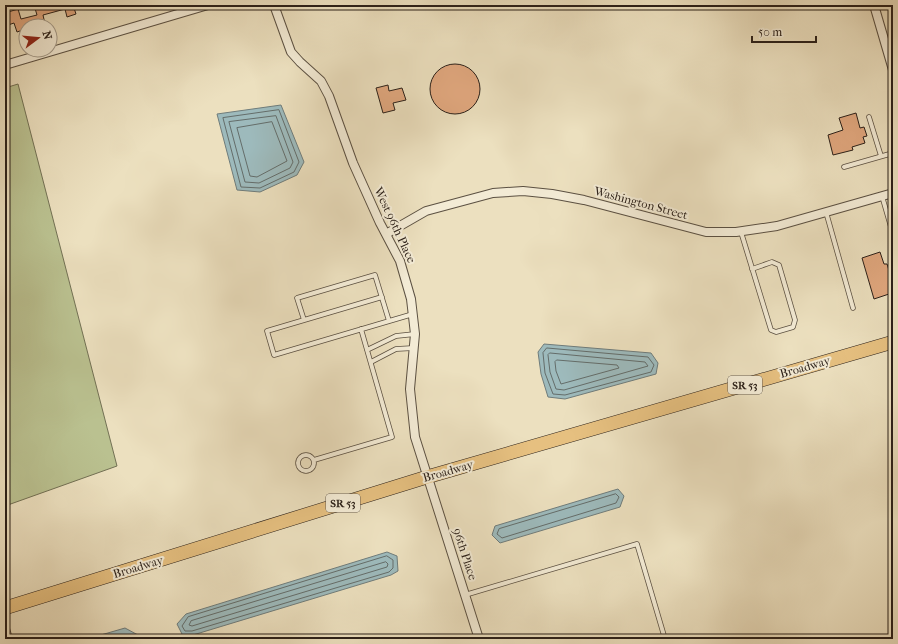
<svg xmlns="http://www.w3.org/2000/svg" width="898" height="644" font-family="'IM FELL French Canon',serif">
<rect width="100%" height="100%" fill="#ece0bf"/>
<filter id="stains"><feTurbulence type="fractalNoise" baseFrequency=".005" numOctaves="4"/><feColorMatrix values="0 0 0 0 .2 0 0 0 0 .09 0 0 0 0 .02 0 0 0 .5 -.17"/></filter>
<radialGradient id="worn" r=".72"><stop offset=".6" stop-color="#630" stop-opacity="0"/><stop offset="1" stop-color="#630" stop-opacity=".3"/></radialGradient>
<path fill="#bac190" stroke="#727054" d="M 18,84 L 117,466 L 5,506 L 5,88 Z"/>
<path fill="#9dbabc" stroke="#6f7c7b" d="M 281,105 L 304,162 L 297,175 L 260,192 L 237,190 L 217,114 Z
M 544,344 L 651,353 L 658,363 L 656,374 L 565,399 L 548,397 L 541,374 L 538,352 Z
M 618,489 L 624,496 L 620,507 L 500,543 L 492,535 L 495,526 Z
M 387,552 L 397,556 L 398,571 L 391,575 L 193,635 L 183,636 L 177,624 L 186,614 Z
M 125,628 L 138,635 L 138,639 L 87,639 Z"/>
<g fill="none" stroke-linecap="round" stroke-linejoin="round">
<path stroke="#646d6a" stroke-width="1" d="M 279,110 L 299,162 L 294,172 L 260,188 L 241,187 L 223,118 Z
M 276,116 L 293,162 L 290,168 L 259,183 L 245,182 L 229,122 Z
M 272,122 L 287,161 L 257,177 L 250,176 L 237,128 Z
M 547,348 L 648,357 L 654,365 L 651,372 L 565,395 L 553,394 L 545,373 L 543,353 Z
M 550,353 L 645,362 L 648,366 L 564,390 L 556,389 L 550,372 L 548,355 Z
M 557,360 L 617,365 L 619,368 L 561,384 L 556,371 L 555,362 Z
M 616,494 L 619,497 L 616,503 L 502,538 L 497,534 L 499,529 Z
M 387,556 L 393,560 L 393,568 L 389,572 L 192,631 L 185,631 L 182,626 L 188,617 Z
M 386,562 L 388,564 L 387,567 L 192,626 L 189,625 L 191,621 Z"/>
</g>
<path fill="#e0a77e" stroke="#2b2019" d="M 34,5 L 73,5 L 76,14 L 67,17 L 65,9 L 43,15 L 45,24 L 37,26 L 26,26 L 26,29 L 17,32 L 14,23 L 5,26 L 5,13 L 18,9 L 21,19 L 37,15 Z
M430 89a25 25 0 1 1 50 0a25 25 0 1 1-50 0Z
M 388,85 L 389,91 L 402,88 L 406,100 L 393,103 L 395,110 L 383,113 L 376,88 Z
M 856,113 L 860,128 L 864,127 L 867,136 L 863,137 L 865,143 L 852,147 L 853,150 L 833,155 L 828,135 L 843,130 L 839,118 Z
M 880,252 L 884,264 L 887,264 L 892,280 L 889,281 L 892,293 L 874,299 L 862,258 Z"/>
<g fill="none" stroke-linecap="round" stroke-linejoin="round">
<defs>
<path id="service" d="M 869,117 L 881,156
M 844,167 L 893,153
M 882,196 L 893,234
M 826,212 L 853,308
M 741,232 L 771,330 L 776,332 L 793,327 L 795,320 L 779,265 L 772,262 L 752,269
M 382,297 L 267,331 L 274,355 L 413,314
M 304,320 L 297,298 L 375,275 L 389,321
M 367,350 L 396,336 L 415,334
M 371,362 L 396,349 L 414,348
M298 463a8 8 0 1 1 16 0a8 8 0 1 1-16 0Z
M 314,460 L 392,437 L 361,329
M 465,595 L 637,544 L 665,639"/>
<path id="minor" d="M 274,5 L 291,52 L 300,62 L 321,81 L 329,96 L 353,163 L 380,223 L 400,261 L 411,299 L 415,334 L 410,389 L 415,437 L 479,639
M 874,5 L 893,70
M 5,65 L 208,5
M 386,234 L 426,211 L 493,193 L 523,191 L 552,194 L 584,200 L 706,232 L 736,232 L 777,226 L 893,193
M 5,629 L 8,639"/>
<path id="primary" d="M 5,608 L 427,477 L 893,342"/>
</defs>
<use href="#service" stroke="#5b5042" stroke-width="5.5"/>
<use href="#minor" stroke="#5b5042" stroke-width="10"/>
<use href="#primary" stroke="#2b2019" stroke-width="14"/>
<use href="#service" stroke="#f3ebd5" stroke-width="4"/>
<use href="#minor" stroke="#f3ebd5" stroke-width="8"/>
<use href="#primary" stroke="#e6c080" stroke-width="13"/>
</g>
<g text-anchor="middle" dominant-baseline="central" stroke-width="4" stroke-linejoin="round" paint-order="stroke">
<g fill="#f3ebd5" stroke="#675d51" stroke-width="1">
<rect x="728" y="376" width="34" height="18" rx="3"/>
<rect x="326" y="494" width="34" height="18" rx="3"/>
</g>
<g font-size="11" font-weight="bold" fill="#2b2019">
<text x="745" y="385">SR 53</text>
<text x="343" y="503">SR 53</text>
</g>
<g font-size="12" fill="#2b2019" stroke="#f3ebd5">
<text transform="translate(641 203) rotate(15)">Washington Street</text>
<text transform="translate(395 225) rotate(65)">West 96th Place</text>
<text transform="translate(805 367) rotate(-16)">Broadway</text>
<text transform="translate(448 471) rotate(-16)">Broadway</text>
<text transform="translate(465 554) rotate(72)">96th Place</text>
<text transform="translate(138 567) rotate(-17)">Broadway</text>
</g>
</g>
<rect width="898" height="644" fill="none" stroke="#ece0bf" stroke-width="20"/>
<rect x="6" y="6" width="886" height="632" fill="none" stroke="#2b2019" stroke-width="2"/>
<rect x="10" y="10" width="878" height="624" fill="none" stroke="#2b2019"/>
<g transform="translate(38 38) rotate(74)"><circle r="19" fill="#f3ebd5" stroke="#a39a8a"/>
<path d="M0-3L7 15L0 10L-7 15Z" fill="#8f2418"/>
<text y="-6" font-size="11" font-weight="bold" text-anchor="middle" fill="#2b2019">N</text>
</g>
<path d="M752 36v6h64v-6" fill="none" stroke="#2b2019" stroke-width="2"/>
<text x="758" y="36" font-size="12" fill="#2b2019" stroke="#f3ebd5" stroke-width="3" paint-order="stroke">50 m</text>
<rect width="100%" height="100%" filter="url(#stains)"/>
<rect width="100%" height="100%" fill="url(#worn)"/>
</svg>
